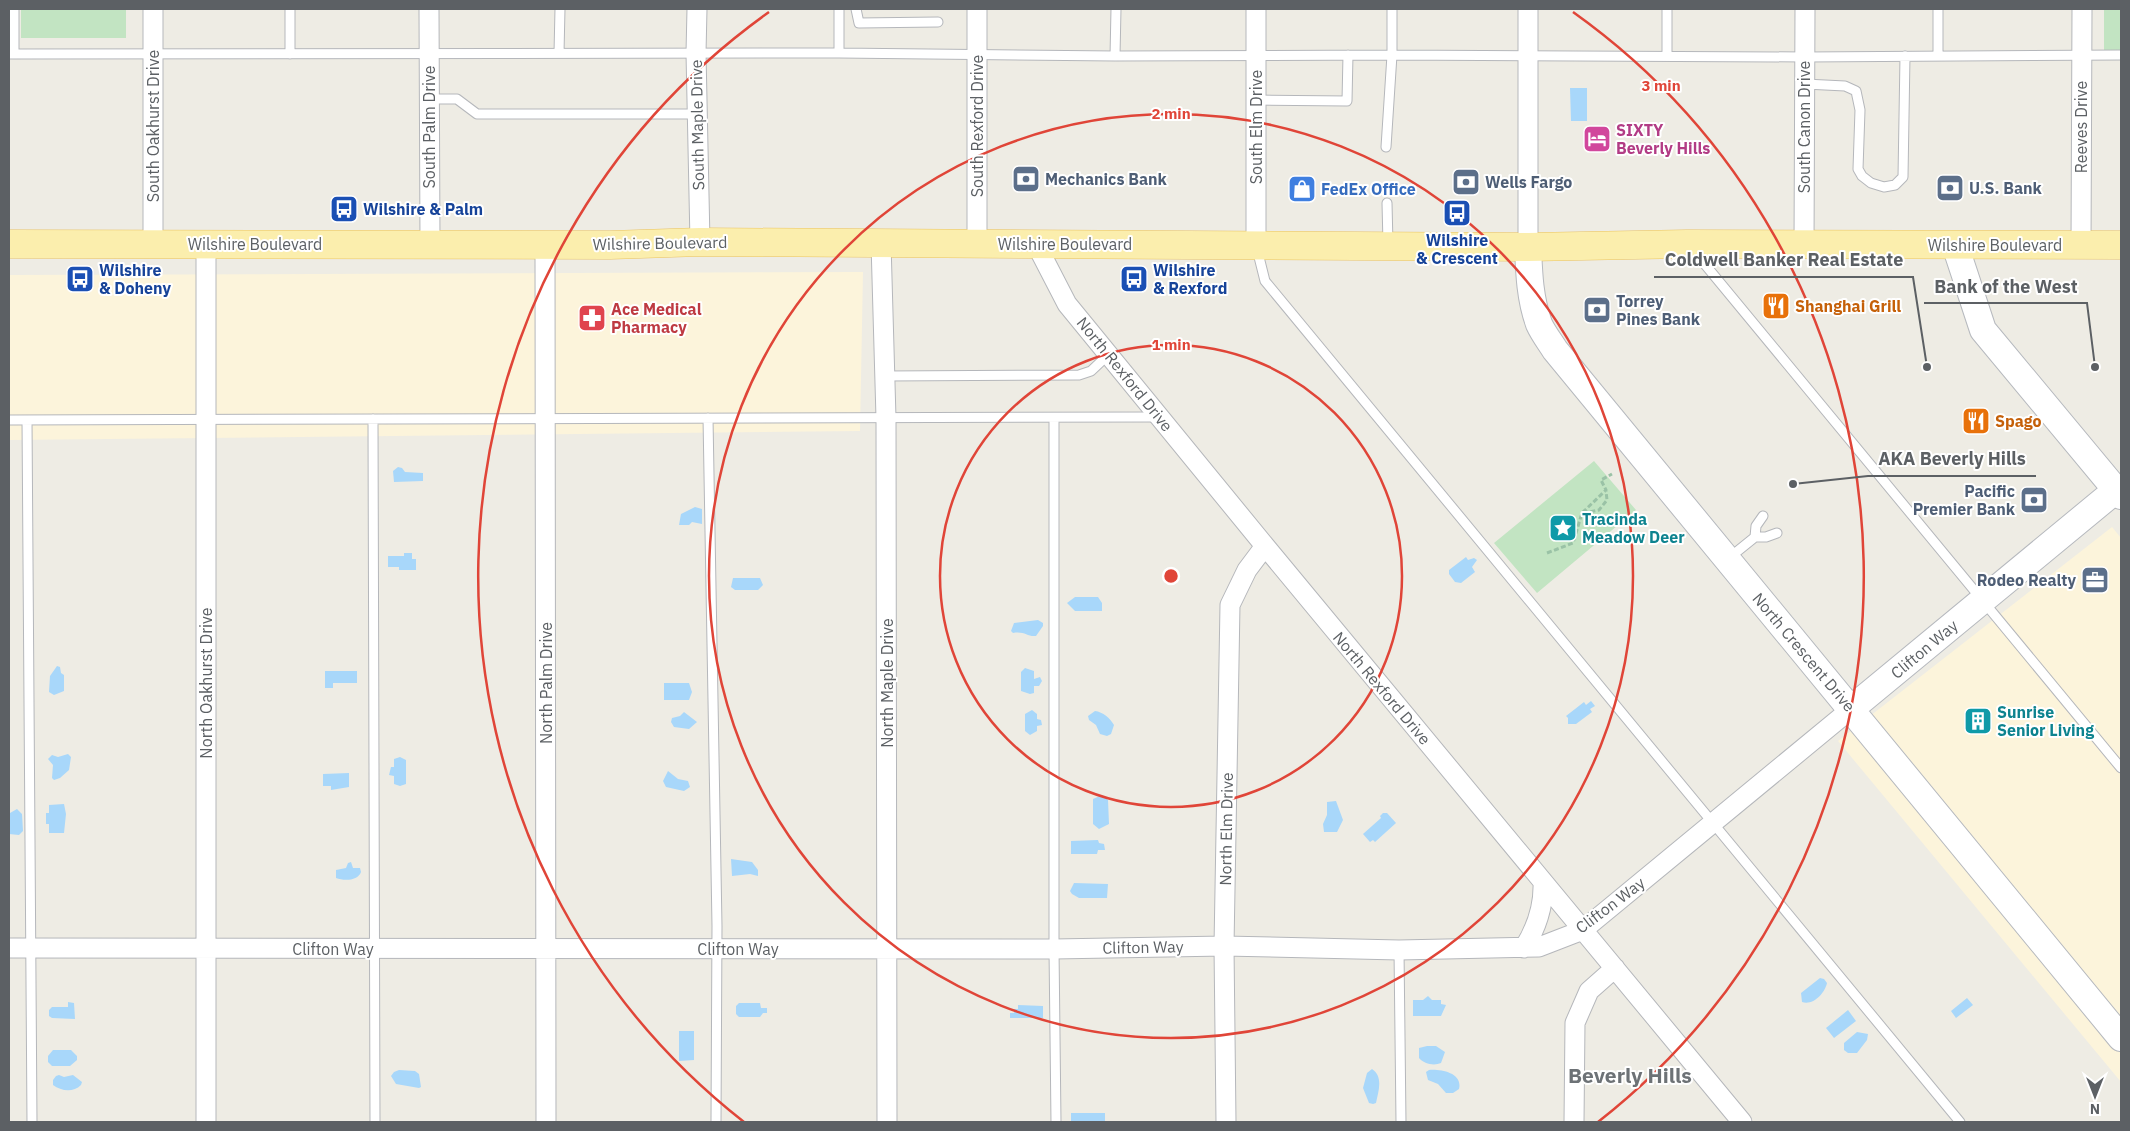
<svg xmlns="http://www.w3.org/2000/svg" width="2130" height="1131" font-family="'IBM Plex Sans',sans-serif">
<rect width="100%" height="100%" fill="#eeece4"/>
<path fill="#fcf4db" d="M 863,272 L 860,431 L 9,440 L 9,275 Z
M 2112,527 L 2121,538 L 2121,1082 L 1838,741 Z"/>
<path fill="#c2e4c2" d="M 21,9 L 126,9 L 126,38 L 21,38 Z
M 2104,9 L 2121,9 L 2121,51 L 2104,51 Z
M 1594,461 L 1636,510 L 1537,593 L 1494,543 Z"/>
<path fill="#a8d7fa" d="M 1570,88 L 1587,88 L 1587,121 L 1571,121 Z
M 398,467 L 402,468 L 405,472 L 423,473 L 423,481 L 394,482 L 393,471 Z
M 695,507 L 702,509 L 702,524 L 692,522 L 689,525 L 679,525 L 681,514 Z
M 404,553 L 412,553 L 412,559 L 416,559 L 416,570 L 399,570 L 399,567 L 388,567 L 388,556 L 404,556 Z
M 1466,557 L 1468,560 L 1474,558 L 1477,560 L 1472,567 L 1475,572 L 1461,583 L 1455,582 L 1449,574 L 1449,570 Z
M 733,578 L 760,578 L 763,585 L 758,590 L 735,590 L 731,587 Z
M 1075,597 L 1098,597 L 1102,603 L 1102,611 L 1075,611 L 1067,603 Z
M 1038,620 L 1043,623 L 1043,626 L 1036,636 C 1027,637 1025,631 1013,633 L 1011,631 L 1014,623 Z
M 57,666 L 60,667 L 61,673 L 64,675 L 64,691 L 54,695 L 49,692 L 50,676 Z
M 1025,668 L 1034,671 L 1034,679 L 1040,677 L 1042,681 L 1039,686 L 1034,686 L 1034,693 L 1030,694 L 1021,691 L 1021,672 Z
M 325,671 L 357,671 L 357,683 L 333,683 L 333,688 L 325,688 Z
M 664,683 L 689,683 L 692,692 L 689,700 L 664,700 Z
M 1591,701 L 1595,706 L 1590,709 L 1592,712 L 1576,724 L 1568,724 L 1568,718 L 1566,716 L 1584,702 L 1586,705 Z
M 1032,710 L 1037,714 L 1037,719 L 1041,720 L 1042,725 L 1037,726 L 1037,731 L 1030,735 L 1025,731 L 1025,714 Z
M 1095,711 C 1103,712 1110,718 1114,725 L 1111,734 L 1107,736 L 1100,734 L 1096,725 L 1089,720 L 1088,716 Z
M 684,712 L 697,722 L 689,729 L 674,727 L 671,722 L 672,718 L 680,716 Z
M 68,754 L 71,757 L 69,770 L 60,778 L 54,780 L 52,778 L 53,765 L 48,759 L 52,755 L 58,757 Z
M 400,757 L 406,760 L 406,784 L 400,786 L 394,784 L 394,776 L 389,775 L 391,767 L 394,767 L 394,759 Z
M 668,771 L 678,779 L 688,781 L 690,787 L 684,791 L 666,787 L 663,781 Z
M 349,773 L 349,787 L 331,790 L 331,786 L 323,786 L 323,774 Z
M 1102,795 L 1108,800 L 1109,824 L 1099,829 L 1093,824 L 1093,799 Z
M 1336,801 L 1343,820 L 1337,832 L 1324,832 L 1323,824 L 1327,815 L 1327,802 Z
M 64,804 L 66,814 L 64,833 L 49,833 L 49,824 L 46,824 L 46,813 L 49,813 L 49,805 Z
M 17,809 L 22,814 L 23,831 L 19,835 L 9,834 L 10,813 Z
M 1383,813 L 1387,813 L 1396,823 L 1375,842 L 1373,840 L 1370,842 L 1363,834 L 1381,818 L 1380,816 Z
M 1098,840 L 1099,843 L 1104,844 L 1105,850 L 1098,850 L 1097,854 L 1071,854 L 1071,841 Z
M 731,859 L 752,862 L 758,870 L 758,876 L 750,874 L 732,876 Z
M 351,862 L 353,868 L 360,868 L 361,872 C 358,881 344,881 336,878 L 336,870 L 346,868 L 348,863 Z
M 1074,883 L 1108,884 L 1107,898 L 1079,898 L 1072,894 L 1070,891 Z
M 1820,978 L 1824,979 L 1827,983 C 1825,993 1813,1006 1802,1002 L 1801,993 Z
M 1428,996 L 1432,1000 L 1441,1000 L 1441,1004 L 1446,1005 L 1441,1016 L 1413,1016 L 1413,1000 L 1423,1000 Z
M 1967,998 L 1973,1005 L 1956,1018 L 1951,1011 Z
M 68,1002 L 74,1003 L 75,1019 L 52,1018 L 49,1016 L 49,1010 L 52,1007 L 68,1007 Z
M 739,1003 L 760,1003 L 761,1008 L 767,1008 L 767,1013 L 763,1013 L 760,1017 L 739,1017 L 736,1014 L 736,1006 Z
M 1018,1005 L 1043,1006 L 1043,1018 L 1010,1018 L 1010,1013 L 1014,1013 L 1014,1009 L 1018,1009 Z
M 1848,1010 L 1856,1021 L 1834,1038 L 1826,1028 Z
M 679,1031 L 694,1031 L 694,1060 L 679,1061 Z
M 1857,1032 L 1868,1034 L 1867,1040 L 1857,1053 L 1848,1053 L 1844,1050 L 1844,1043 Z
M 1427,1046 L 1436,1046 L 1445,1052 L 1441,1063 C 1434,1066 1424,1064 1419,1058 L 1419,1048 Z
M 53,1050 L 71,1050 L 77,1056 L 77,1060 L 70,1066 L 52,1066 L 48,1062 L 48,1056 Z
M 1372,1069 C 1384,1077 1378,1092 1376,1103 L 1373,1104 L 1369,1103 L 1363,1088 L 1367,1073 Z
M 399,1070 L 415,1071 L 419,1074 L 421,1087 L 419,1088 L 396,1084 L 391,1076 L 394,1072 Z
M 1429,1070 C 1441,1069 1463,1073 1459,1089 L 1453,1093 L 1446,1093 L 1438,1084 L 1428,1080 L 1426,1072 Z
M 59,1075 L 64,1077 L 73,1075 L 82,1082 L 81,1085 C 73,1093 61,1091 53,1085 L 53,1080 L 56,1076 Z
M 1071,1113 L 1105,1113 L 1105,1122 L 1071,1122 Z"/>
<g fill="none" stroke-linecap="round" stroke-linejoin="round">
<defs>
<path id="lane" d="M 856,9 L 859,23 L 938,22
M 559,53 L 560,9
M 839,53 L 839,9
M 9,54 L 839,53 L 1115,56 L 1392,55 L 1805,57 L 2121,55
M 14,54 L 14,9
M 290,54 L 290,9
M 1115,56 L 1116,9
M 1667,56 L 1667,9
M 1938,56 L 1938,9
M 1805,84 L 1845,86 L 1856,91 L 1860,110 L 1858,169 L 1862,176 L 1871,183 L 1884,187 L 1895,185 L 1903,177 L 1905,56
M 429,99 L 457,99 L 477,114 L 697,114
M 1256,100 L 1347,101 L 1348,55
M 1386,147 L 1392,55 L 1392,9
M 1387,203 L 1388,244
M 1257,249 L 1265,281 L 1960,1122
M 1693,250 L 2121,768
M 885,376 L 1079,375 L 1091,371 L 1109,354
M 708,418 L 717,926 L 716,1122
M 1054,418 L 1054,949 L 1056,1122
M 373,419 L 375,1122
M 9,420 L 1158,417
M 27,420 L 32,1122
M 1755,537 L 1756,526 L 1763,516
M 1729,558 L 1755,537 L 1766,537 L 1777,533
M 1399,950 L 1401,1122"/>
<path id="street" d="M 429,9 L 430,244
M 697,9 L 696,53 L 700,242
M 1528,9 L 1528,247
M 881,243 L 886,418 L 887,1122
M 977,243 L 977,9
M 153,244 L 153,9
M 206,244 L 206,1122
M 545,244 L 546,1122
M 1036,244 L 1067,304 L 1265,546 L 1742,1122
M 1804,245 L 1805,9
M 2081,245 L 2082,9
M 1256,246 L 1256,9
M 9,948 L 1054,949 L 1224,946 L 1399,950 L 1539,947 L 1583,930 L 1851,709
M 1524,948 C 1537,927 1544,906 1543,882
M 1226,1122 L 1224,946 L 1230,605 L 1247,570 L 1265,546
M 1574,1122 L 1575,1023 L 1589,991 L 1615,968"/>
<path id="secondary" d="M 1955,245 L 1983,330 L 2121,496
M 1528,247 C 1529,274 1530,299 1539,324 C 1543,333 1550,342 1555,350 L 2121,1038
M 1851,709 L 2116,490"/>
<path id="primary" d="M 9,244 L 610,245 L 700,242 L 1528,247 L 1687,244 L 2121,245"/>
</defs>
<use href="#lane" stroke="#b5b7bb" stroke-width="11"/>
<use href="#street" stroke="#b5b7bb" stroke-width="21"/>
<use href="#secondary" stroke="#b6b9be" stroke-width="28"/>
<use href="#primary" stroke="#eac361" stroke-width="29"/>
<path stroke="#9ac2a6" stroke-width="3" stroke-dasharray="5 2.5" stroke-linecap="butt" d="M 1583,513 L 1599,510 L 1607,500 L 1606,491
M 1547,553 L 1573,543 L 1582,513 L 1606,490 L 1601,480 L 1612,474"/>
<use href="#lane" stroke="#fff" stroke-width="9"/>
<use href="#street" stroke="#fff" stroke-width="19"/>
<use href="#secondary" stroke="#fff" stroke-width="26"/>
<use href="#primary" stroke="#fbeead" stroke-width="28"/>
</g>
<g fill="none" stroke="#e04538" stroke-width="2.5">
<circle cx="1171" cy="576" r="231"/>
<circle cx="1171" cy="576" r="462"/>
<path d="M744 1122A693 693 0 0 1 769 12M1573 12A693 693 0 0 1 1598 1122"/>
</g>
<defs>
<symbol id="hotel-square" viewBox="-11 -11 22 22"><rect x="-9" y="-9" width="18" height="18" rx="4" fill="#d1479c" stroke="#fff"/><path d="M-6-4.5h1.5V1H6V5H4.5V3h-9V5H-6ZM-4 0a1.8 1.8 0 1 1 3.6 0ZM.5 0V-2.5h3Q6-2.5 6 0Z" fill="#fff"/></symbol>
<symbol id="bank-square" viewBox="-11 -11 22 22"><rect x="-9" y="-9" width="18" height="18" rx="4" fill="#5c6f8a" stroke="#fff"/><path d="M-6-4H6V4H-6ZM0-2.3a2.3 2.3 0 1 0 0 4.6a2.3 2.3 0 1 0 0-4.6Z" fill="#fff"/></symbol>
<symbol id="shop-square" viewBox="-11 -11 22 22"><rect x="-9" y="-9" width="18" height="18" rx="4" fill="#3f7fe0" stroke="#fff"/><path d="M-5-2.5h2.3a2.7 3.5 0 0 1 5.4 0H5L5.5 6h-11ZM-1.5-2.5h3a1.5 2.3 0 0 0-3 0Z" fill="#fff"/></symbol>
<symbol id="bus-square" viewBox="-11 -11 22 22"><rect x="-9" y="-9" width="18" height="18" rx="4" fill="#1a4fb4" stroke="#fff"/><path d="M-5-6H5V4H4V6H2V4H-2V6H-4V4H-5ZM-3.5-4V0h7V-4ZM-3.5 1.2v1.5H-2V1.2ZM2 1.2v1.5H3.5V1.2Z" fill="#fff"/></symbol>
<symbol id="restaurant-square" viewBox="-11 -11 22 22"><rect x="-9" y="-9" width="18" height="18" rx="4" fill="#e8710a" stroke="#fff"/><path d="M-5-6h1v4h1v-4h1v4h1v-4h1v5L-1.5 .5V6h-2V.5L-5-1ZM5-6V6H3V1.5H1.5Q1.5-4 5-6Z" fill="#fff"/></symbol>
<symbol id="pharmacy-square" viewBox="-11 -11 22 22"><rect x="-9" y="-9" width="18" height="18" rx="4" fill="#e0444e" stroke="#fff"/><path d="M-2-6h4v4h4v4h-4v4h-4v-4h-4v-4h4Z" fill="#fff"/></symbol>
<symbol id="sight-square" viewBox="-11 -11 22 22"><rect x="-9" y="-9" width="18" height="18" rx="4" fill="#0f9aa8" stroke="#fff"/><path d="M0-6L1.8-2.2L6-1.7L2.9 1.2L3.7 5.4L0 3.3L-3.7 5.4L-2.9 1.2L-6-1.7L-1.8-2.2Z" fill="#fff"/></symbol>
<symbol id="office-square" viewBox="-11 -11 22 22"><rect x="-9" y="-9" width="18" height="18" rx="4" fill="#5c6f8a" stroke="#fff"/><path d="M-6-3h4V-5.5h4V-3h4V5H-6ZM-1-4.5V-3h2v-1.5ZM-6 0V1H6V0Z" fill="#fff"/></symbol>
<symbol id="building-square" viewBox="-11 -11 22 22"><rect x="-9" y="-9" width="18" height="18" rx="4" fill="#0f9aa8" stroke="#fff"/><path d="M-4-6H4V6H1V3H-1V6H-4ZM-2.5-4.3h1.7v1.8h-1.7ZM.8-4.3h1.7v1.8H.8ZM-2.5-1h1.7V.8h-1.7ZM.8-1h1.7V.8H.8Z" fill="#fff"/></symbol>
</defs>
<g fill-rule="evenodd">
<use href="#hotel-square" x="1581" y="123" width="32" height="32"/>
<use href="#bank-square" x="1010" y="163" width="32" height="32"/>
<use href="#bank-square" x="1450" y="166" width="32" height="32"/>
<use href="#bank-square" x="1934" y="172" width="32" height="32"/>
<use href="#shop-square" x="1286" y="173" width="32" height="32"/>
<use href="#bus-square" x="328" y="193" width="32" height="32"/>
<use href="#bus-square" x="1441" y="197" width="32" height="32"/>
<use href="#bus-square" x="64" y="263" width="32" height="32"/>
<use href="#bus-square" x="1118" y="263" width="32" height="32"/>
<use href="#restaurant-square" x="1760" y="290" width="32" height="32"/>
<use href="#bank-square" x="1581" y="294" width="32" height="32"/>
<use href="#pharmacy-square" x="576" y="302" width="32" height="32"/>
<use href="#restaurant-square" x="1960" y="405" width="32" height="32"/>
<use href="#bank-square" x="2018" y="484" width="32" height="32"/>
<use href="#sight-square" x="1547" y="512" width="32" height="32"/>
<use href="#office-square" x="2079" y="564" width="32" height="32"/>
<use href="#building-square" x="1962" y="705" width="32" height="32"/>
</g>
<g text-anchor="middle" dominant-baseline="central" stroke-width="4" stroke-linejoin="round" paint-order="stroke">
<g font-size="16" fill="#5c6064" stroke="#fff">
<text transform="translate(697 125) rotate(-91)">South Maple Drive</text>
<text transform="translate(153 126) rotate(-90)">South Oakhurst Drive</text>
<text transform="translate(977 126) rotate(-90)">South Rexford Drive</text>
<text transform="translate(429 127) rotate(-90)">South Palm Drive</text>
<text transform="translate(1256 127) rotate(-90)">South Elm Drive</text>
<text transform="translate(1804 127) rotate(-90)">South Canon Drive</text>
<text transform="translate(2081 127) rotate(-90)">Reeves Drive</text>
<text transform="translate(660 243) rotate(-1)">Wilshire Boulevard</text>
<text x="255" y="244">Wilshire Boulevard</text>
<text x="1065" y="244">Wilshire Boulevard</text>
<text x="1995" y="245">Wilshire Boulevard</text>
<text transform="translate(1125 374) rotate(51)">North Rexford Drive</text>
<text transform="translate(1924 649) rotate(-40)">Clifton Way</text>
<text transform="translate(1804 652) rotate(50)">North Crescent Drive</text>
<text transform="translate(206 683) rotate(-90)">North Oakhurst Drive</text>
<text transform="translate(546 683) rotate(-90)">North Palm Drive</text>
<text transform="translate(887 683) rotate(-90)">North Maple Drive</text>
<text transform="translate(1382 688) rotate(50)">North Rexford Drive</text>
<text transform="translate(1226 829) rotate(-89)">North Elm Drive</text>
<text transform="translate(1610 905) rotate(-37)">Clifton Way</text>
<text transform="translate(1143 947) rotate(-1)">Clifton Way</text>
<text x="333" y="949">Clifton Way</text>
<text x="738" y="949">Clifton Way</text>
</g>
<g font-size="16" font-weight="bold" fill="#b23c85" stroke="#fff" text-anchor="start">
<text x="1616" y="130">SIXTY<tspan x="1616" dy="18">Beverly Hills</tspan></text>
</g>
<g font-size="16" font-weight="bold" fill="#4e5e75" stroke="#fff" text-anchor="start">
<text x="1045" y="179">Mechanics Bank</text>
<text x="1485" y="182">Wells Fargo</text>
<text x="1969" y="188">U.S. Bank</text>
<text x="1616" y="301">Torrey<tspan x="1616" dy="18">Pines Bank</tspan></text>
<text x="2015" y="491" text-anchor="end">Pacific<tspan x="2015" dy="18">Premier Bank</tspan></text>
<text x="2076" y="580" text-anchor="end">Rodeo Realty</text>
</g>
<g font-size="16" font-weight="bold" fill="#366cbe" stroke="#fff" text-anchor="start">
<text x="1321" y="189">FedEx Office</text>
</g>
<g font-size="16" font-weight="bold" fill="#164399" stroke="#fff" text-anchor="start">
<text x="363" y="209">Wilshire &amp; Palm</text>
<text x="1457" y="240" text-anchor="middle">Wilshire<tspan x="1457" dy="18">&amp; Crescent</tspan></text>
<text x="99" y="270">Wilshire<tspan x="99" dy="18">&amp; Doheny</tspan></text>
<text x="1153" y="270">Wilshire<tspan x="1153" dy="18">&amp; Rexford</tspan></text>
</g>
<g font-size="16" font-weight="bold" fill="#c56008" stroke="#fff" text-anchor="start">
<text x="1795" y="306">Shanghai Grill</text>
<text x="1995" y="421">Spago</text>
</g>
<g font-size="16" font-weight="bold" fill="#be3a42" stroke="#fff" text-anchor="start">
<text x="611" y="309">Ace Medical<tspan x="611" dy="18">Pharmacy</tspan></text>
</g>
<g font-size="16" font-weight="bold" fill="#0d838f" stroke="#fff" text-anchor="start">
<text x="1582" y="519">Tracinda<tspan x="1582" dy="18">Meadow Deer</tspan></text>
<text x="1997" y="712">Sunrise<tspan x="1997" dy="18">Senior Living</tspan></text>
</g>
<g font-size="21" font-weight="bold" fill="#6d7276" stroke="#fff">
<text x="1630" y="1075">Beverly Hills</text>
</g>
</g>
<circle cx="1171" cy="576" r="8" fill="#e04538" stroke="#fff" stroke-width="2.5"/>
<g font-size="15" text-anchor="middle" font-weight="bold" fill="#e04538" stroke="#fff" stroke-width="4" stroke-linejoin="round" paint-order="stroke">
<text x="1661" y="91">3 min</text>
<text x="1171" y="119">2 min</text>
<text x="1171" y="350">1 min</text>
</g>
<path fill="none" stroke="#5c6064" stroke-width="2" d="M1927 367L1913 277H1654M2095 367L2087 303H1924M1793 484L1868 476H2036"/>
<g fill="#5c6064" stroke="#fff" stroke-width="2">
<circle cx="1927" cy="367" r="5"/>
<circle cx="2095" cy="367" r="5"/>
<circle cx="1793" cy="484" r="5"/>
</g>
<g font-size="18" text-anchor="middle" font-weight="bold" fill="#5c6064" stroke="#fff" stroke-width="4" stroke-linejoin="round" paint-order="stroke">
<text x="1784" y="266">Coldwell Banker Real Estate</text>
<text x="2006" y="293">Bank of the West</text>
<text x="1952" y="465">AKA Beverly Hills</text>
</g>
<rect width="2130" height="1131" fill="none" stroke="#5c6064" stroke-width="20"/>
<g transform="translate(2095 1096) rotate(180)" stroke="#ffffff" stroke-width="4" paint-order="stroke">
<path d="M0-4L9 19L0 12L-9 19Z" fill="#5c6064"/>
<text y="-8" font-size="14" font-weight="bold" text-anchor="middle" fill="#5c6064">N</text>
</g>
</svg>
